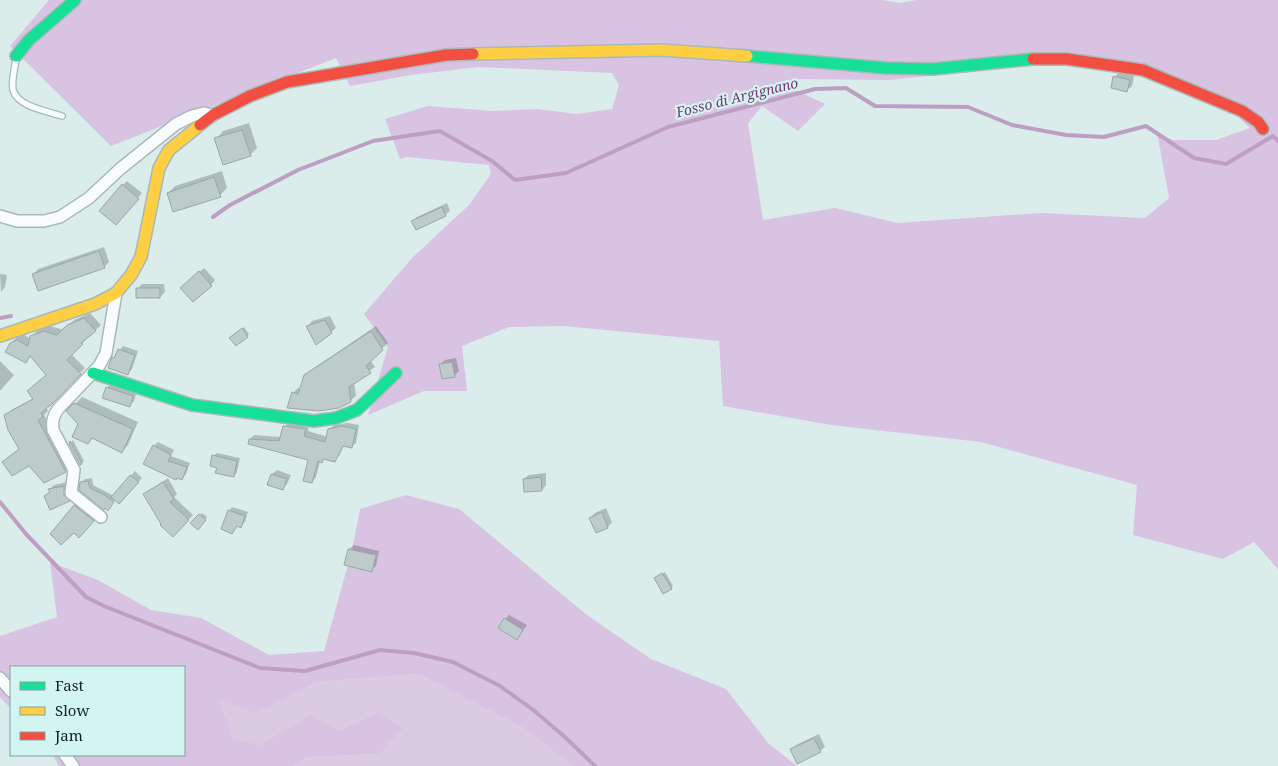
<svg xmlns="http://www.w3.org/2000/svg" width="1278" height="766" font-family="'Noto Serif',serif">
<rect width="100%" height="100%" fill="#daedeb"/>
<path fill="#dacae2" d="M 418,674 L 522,727 L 572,766 L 294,766 L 308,757 L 379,754 L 377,713 L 339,730 L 310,714 L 260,745 L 233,740 L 220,699 L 256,712 L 317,682 Z"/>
<path fill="#d9c3e2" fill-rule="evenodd" d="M 49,0 L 883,0 L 899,3 L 917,0 L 1278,0 L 1278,569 L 1254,542 L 1223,559 L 1133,535 L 1137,485 L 981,442 L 831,425 L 723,406 L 719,341 L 563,326 L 509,327 L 462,346 L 467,391 L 424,391 L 368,415 L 388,347 L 364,314 L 412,258 L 469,205 L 491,174 L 489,165 L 407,157 L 400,159 L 385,119 L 428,106 L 493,111 L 537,109 L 577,114 L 612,109 L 619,85 L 612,73 L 478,67 L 411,75 L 350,86 L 336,58 L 111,146 L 10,46 ZM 1027,62 L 1130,73 L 1232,111 L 1250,128 L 1216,140 L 1172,140 L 1157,132 L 1169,198 L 1145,218 L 1040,213 L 898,223 L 835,208 L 763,220 L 748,123 L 762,106 L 798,131 L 825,104 L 791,88 L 793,79 L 889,80 L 968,72 Z
M 406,495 L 459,509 L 587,615 L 651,659 L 726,689 L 768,743 L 797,766 L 572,766 L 522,727 L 418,674 L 317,682 L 256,713 L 220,700 L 233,739 L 260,745 L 310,714 L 339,730 L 377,713 L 403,728 L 379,754 L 308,757 L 294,766 L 59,766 L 53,755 L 184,755 L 184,667 L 11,667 L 11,709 L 0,697 L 0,636 L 57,617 L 50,562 L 98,580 L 151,610 L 201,618 L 269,655 L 324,651 L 352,550 L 360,509 Z"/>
<path fill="#0003" d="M 1119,72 L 1134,76 L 1132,86 L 1127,90 L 1115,77 Z
M 249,123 L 257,148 L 250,155 L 216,139 L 223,131 Z
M 222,171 L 227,188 L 220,195 L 168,193 L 175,186 Z
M 127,181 L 142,193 L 120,219 L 123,185 Z
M 447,203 L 450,211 L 445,215 L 413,221 L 417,217 Z
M 104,247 L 109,262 L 104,267 L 34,274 L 38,269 Z
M 204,268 L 215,280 L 211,285 L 186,284 Z
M 0,274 L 7,275 L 5,287 L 1,292 Z
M 142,284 L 164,284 L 165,292 L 160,297 L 137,289 Z
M 90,313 L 101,325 L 71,354 L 85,368 L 46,408 L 48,411 L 44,415 L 71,465 L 66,470 L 44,482 L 29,464 L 4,462 L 20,448 L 5,416 L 11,410 L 34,398 L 48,375 L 31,356 L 25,362 L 11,343 L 17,337 L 24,335 L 31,339 L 37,330 L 50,326 L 64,330 L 74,320 Z
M 330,316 L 336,328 L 331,332 L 308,326 L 312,321 Z
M 376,326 L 388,343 L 370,360 L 375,367 L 354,382 L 356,396 L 350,401 L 343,405 L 293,393 L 298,388 L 301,389 L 305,376 L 311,370 Z
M 244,327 L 249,334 L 247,336 L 233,336 Z
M 123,346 L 138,351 L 132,369 L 128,373 L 113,358 Z
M 456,358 L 459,371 L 454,376 L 440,364 L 445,360 Z
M 0,361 L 14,375 L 0,391 Z
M 111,383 L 137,391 L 134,401 L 130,405 L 107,388 Z
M 82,397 L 138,422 L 128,445 L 122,452 L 93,438 L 88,443 L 80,423 L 68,411 Z
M 289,423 L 309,425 L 308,431 L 328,437 L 329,430 L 334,425 L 347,423 L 359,425 L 356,443 L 351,447 L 344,445 L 339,456 L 334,460 L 324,458 L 320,461 L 316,477 L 312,482 L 309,459 L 250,439 L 254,435 L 281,437 L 284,427 Z
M 73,440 L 84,461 L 81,464 L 70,444 Z
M 158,442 L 174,450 L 171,456 L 190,463 L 186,474 L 182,479 L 154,446 Z
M 217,453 L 240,458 L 237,472 L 234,476 L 218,467 L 213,456 Z
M 277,470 L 291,475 L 287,484 L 283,489 L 269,484 L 272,474 Z
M 135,471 L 142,478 L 119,502 L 116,499 L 111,506 L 81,483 L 85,479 L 92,478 L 93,485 L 114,496 Z
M 546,473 L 546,485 L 542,490 L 524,479 L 529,475 Z
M 168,478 L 177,494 L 174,497 L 193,515 L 173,536 L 144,494 Z
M 68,482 L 73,497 L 69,500 L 45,496 L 51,491 L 50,489 L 54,485 Z
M 79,502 L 97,516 L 83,532 L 75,506 Z
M 232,507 L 248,512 L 245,522 L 241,526 L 238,525 L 235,529 L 229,511 Z
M 606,508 L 612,522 L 608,527 L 596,532 L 590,518 L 595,513 Z
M 202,513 L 207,517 L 198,528 L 192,523 Z
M 354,545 L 379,551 L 376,566 L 371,570 L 346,564 L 349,549 Z
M 665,572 L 673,586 L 671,588 L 657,577 Z
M 509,615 L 527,625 L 517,639 L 505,619 Z
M 819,734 L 825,747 L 820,751 L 792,749 L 796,745 Z"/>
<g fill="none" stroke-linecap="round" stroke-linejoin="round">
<path stroke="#be9fc4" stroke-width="4" d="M 213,217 L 230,205 L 298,170 L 373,141 L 440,131 L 492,161 L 515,180 L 566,173 L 668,127 L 815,89 L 846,88 L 875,106 L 968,107 L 1012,125 L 1066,135 L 1104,137 L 1146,126 L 1194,158 L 1226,164 L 1273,136 L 1278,141
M 0,318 L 11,316
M 0,502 L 26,534 L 86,597 L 104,606 L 260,668 L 305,671 L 380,650 L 414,653 L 453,662 L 500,686 L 532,709 L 566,738 L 595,766"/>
</g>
<path fill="#bdcbca" stroke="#99a8a6" d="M 1113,76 L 1130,80 L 1127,92 L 1111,88 Z
M 242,130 L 251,156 L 223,165 L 214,138 Z
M 214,177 L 221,197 L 173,212 L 167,193 Z
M 122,184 L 139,199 L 116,225 L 99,211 Z
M 442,207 L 446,216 L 416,230 L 411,221 Z
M 99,251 L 105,268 L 38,291 L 32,274 Z
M 199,271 L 212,286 L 193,302 L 180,288 Z
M 136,288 L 160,288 L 160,298 L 136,298 Z
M 84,318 L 96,331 L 81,343 L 83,344 L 67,360 L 81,374 L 52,404 L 41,413 L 43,417 L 38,420 L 66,472 L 44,483 L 29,466 L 12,476 L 2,462 L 19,449 L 8,430 L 4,415 L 33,399 L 27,391 L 46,375 L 30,356 L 26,363 L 5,352 L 10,343 L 17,340 L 28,346 L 30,336 L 44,331 L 57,335 L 67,325 Z
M 325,320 L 332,333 L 316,345 L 306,326 Z
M 242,328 L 248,337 L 236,346 L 229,338 Z
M 371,331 L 383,350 L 366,366 L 371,373 L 349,387 L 351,402 L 339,408 L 319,411 L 287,408 L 292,392 L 298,394 L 304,375 Z
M 118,349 L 135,355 L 128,375 L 108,368 L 112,357 L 114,358 Z
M 452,362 L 455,377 L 442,379 L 439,364 Z
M 106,387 L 133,396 L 130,407 L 102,398 Z
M 74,403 L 133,429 L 122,453 L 92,438 L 88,444 L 72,437 L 78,424 L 66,411 Z
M 283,426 L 306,429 L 304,436 L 325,442 L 328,429 L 342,426 L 356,429 L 352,448 L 343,446 L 335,462 L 323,459 L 322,463 L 318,461 L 312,483 L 303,481 L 308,460 L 248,444 L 249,439 L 279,441 Z
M 70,441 L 82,464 L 80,465 L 69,444 Z
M 153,445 L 171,455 L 168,461 L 187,467 L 182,480 L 177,478 L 176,480 L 143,464 Z
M 212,455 L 237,461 L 234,477 L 215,473 L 217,468 L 210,466 Z
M 271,474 L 287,479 L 283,490 L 267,485 Z
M 130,475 L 139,482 L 119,504 L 111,497 Z
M 541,477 L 542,491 L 524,492 L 523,479 Z
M 88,481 L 90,488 L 103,494 L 114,502 L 108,511 L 105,508 L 104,510 L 79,490 L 80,482 Z
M 163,482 L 174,499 L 170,502 L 189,520 L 173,537 L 160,525 L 161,524 L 143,494 Z
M 64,486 L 64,495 L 70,501 L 50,510 L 44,496 L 50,492 L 48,489 Z
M 74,505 L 94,521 L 79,538 L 74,533 L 61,545 L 50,534 Z
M 228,510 L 245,516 L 241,528 L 237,526 L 232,534 L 221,529 Z
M 602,512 L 608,528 L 596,533 L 589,518 Z
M 199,514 L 206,520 L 198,530 L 190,523 Z
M 348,549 L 376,555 L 372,572 L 344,565 Z
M 662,573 L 672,589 L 663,594 L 654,578 Z
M 504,618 L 523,630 L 517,640 L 498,628 Z
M 814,738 L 821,752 L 797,764 L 790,749 Z"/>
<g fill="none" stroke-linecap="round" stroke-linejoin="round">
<defs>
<path id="lane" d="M 16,58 C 15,68 11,81 13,90 C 18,107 47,111 62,116"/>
<path id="street" d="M 0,216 L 17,221 L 44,221 L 60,217 L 89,198 L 120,169 L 176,124 L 192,116 L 204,113 L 213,115
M 101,517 L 71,493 L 74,470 L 53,430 C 52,421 53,416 58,409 L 99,366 L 106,353 L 116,293
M 0,678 L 11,691
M 65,755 L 73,766"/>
<path id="fast" d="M 16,56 L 29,40 L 75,0
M 747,56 L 886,68 L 933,69 L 1033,59
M 93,373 L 192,405 L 314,421 L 336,418 L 357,410 L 396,373"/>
<path id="slow" d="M 473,54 L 662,50 L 747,56
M 0,336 L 95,304 L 116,293 L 131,275 L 141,257 L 159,168 L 169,150 L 200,125"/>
<path id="jam" d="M 1033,59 L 1067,59 L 1143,70 L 1242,111 L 1258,122 L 1263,129
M 200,125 L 213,115 L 250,96 L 287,82 L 446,55 L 473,54"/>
</defs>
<use href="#lane" stroke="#aab9b8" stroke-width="8"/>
<use href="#street" stroke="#aab9b8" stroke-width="14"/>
<use href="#fast" stroke="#aab9b8" stroke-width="14"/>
<use href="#slow" stroke="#aab9b8" stroke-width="14"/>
<use href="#jam" stroke="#aab9b8" stroke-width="14"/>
<use href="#lane" stroke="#f9fcfc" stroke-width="5.5"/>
<use href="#street" stroke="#f9fcfc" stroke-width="11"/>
<use href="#fast" stroke="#16e098" stroke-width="11"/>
<use href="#slow" stroke="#ffcf43" stroke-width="11"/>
<use href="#jam" stroke="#f24e42" stroke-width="11"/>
</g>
<g text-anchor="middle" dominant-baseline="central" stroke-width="4.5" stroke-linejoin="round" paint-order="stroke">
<g font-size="14" font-style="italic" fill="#79377c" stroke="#d2f5f1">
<text transform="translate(737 97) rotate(-14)">Fosso di Argignano</text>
</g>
</g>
<rect x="10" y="666" width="175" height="90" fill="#d2f5f1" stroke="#86a09d"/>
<rect x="20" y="682" width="25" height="8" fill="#16e098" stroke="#86a09d"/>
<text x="55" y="691" font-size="15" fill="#13201f">Fast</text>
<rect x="20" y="707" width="25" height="8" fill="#ffcf43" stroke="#86a09d"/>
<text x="55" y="716" font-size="15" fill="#13201f">Slow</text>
<rect x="20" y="732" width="25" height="8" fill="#f24e42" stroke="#86a09d"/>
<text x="55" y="741" font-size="15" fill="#13201f">Jam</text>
</svg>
